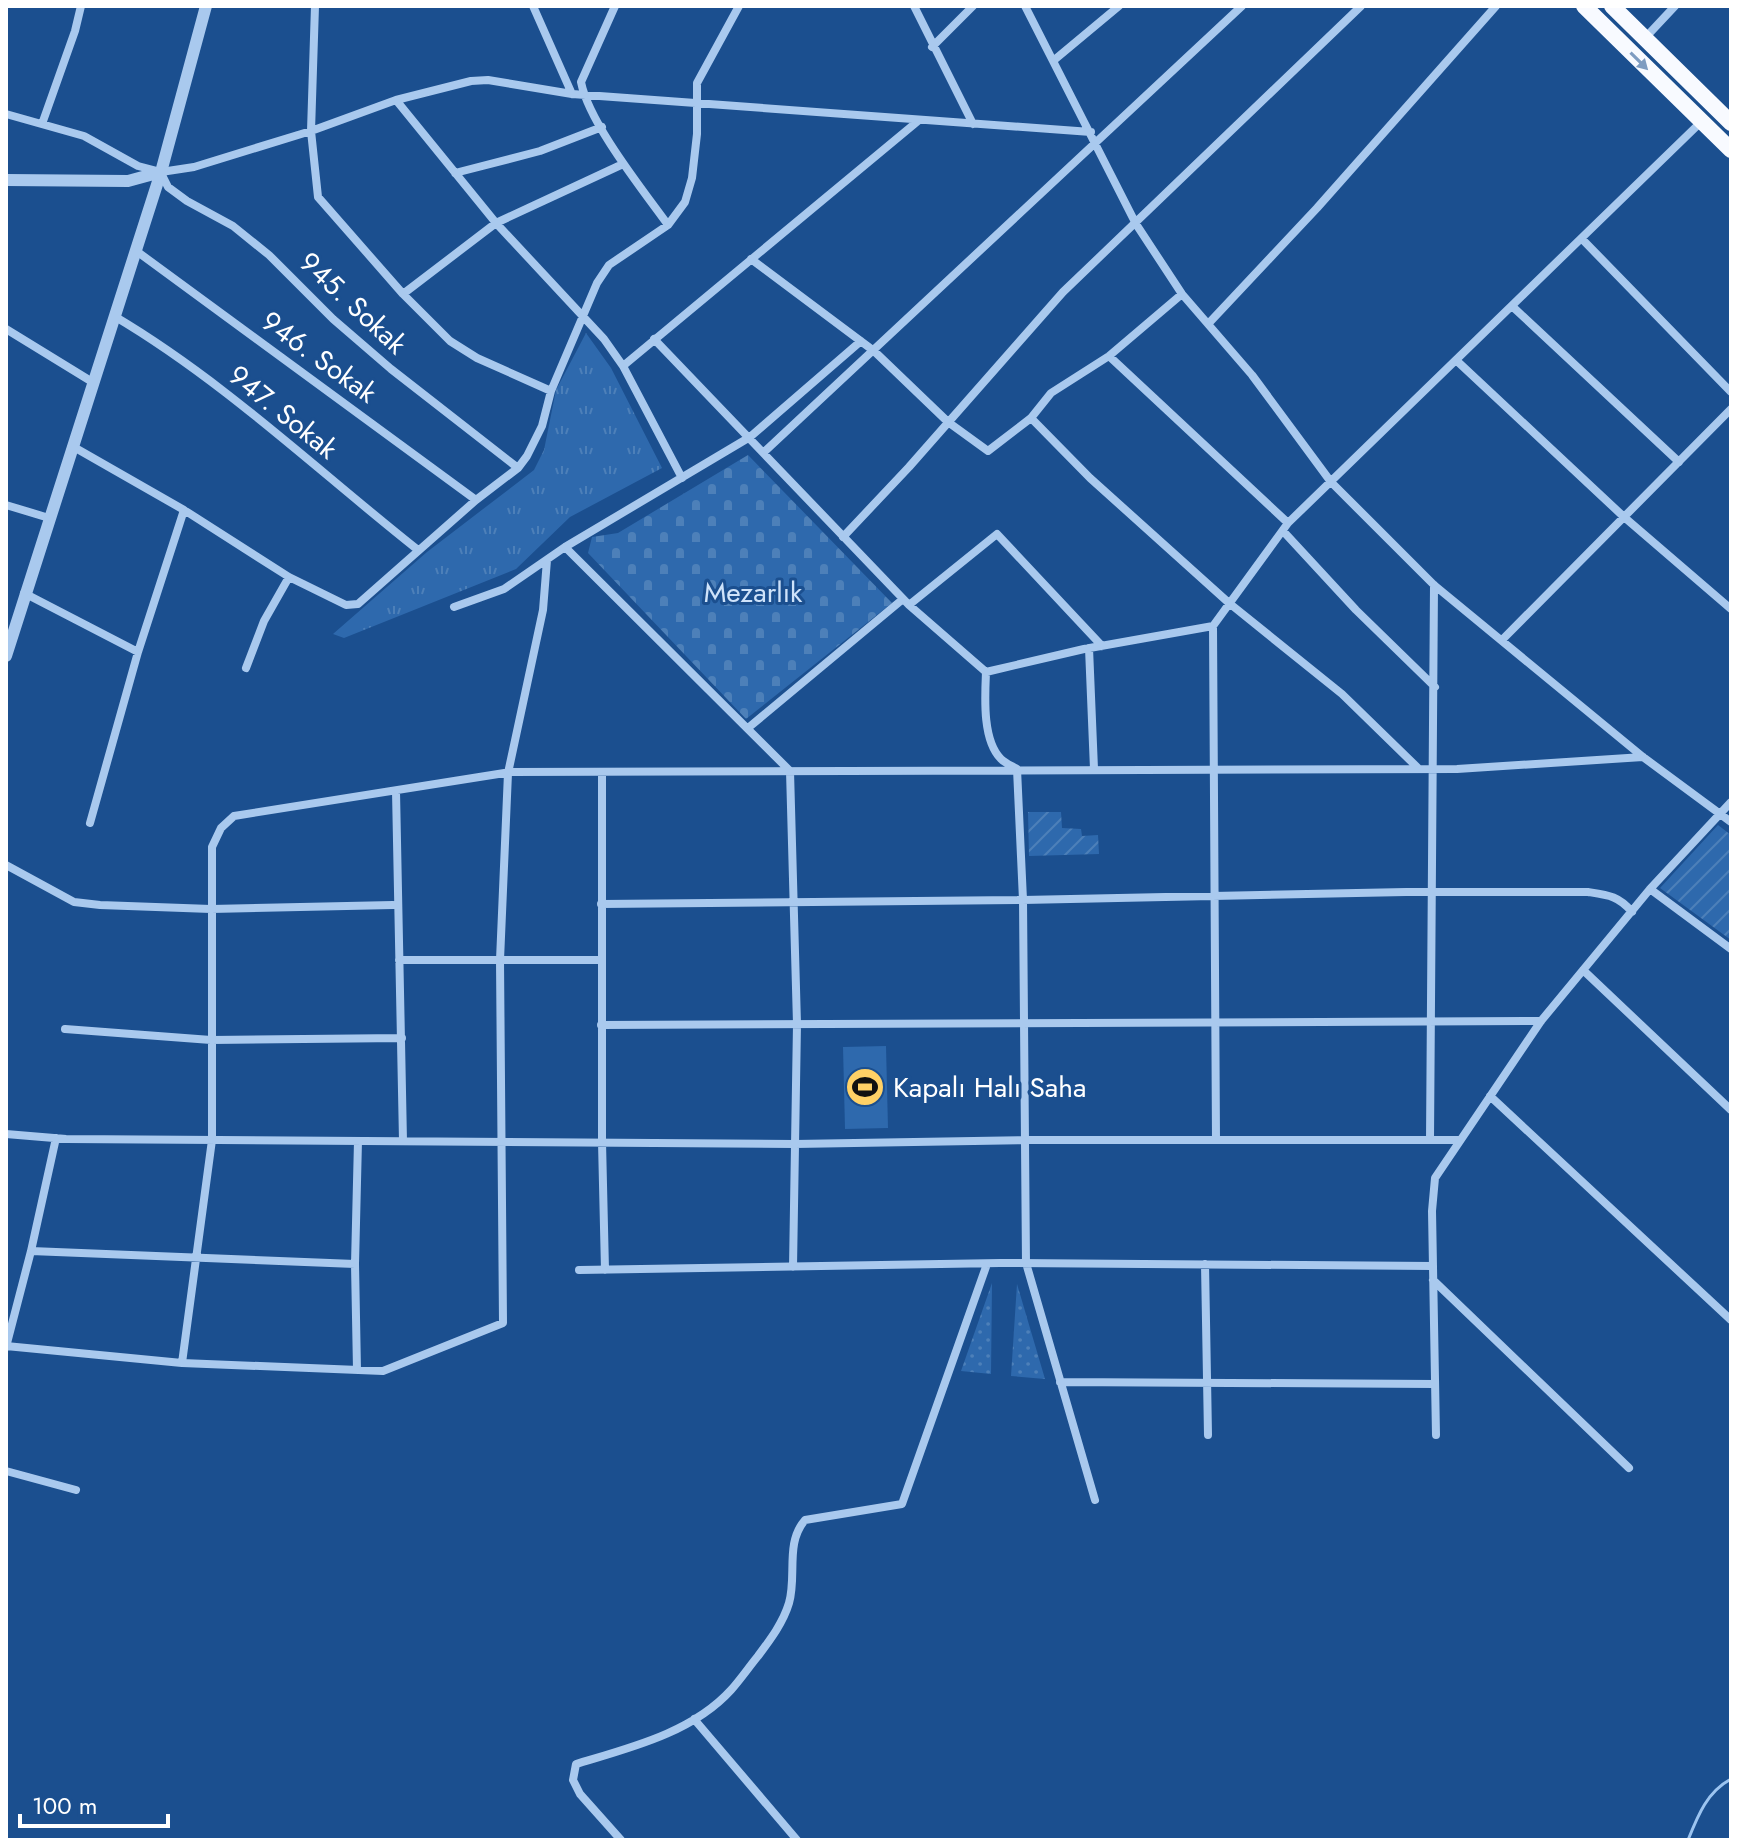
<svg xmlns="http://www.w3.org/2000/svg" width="1737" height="1846" font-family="Jost,sans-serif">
<defs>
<pattern id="grass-dots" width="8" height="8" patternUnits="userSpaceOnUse" patternTransform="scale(2)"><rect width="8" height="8" fill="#2e69ad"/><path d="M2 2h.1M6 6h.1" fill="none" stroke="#4d80b9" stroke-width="1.8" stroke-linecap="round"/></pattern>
<pattern id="cemetery-stones" width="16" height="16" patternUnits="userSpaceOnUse" patternTransform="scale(2)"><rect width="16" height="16" fill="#2e69ad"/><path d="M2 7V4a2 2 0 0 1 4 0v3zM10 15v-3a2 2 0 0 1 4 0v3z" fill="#4d80b9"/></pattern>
<pattern id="park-tufts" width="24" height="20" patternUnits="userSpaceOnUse" patternTransform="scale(2)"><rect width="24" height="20" fill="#2e69ad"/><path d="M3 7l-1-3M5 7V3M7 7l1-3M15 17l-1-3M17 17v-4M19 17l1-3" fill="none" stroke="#4d80b9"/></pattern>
<pattern id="garden-furrows" width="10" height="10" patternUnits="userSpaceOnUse" patternTransform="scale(2)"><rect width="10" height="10" fill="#2e69ad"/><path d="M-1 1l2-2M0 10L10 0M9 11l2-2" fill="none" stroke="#4d80b9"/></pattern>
</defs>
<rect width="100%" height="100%" fill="#1b4f8f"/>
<path fill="url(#grass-dots)" d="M 992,1283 L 991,1374 L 961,1371 Z
M 1017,1284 L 1045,1379 L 1011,1376 Z"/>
<path fill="url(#cemetery-stones)" d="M 748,455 L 892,603 L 746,719 L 588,553 L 592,537 L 618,533 Z"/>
<path fill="url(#park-tufts)" d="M 586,333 L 611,368 L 662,468 L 570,517 L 516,569 L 344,638 L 333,634 L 427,552 L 534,470 L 544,450 L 556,390 Z"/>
<path fill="url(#garden-furrows)" d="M 1028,812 L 1061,812 L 1062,828 L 1081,829 L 1082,836 L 1098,835 L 1099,854 L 1029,856 Z
M 1718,825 L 1731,835 L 1731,940 L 1660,888 Z"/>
<path fill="#2e69ad" d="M 886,1046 L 888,1128 L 845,1129 L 843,1047 Z"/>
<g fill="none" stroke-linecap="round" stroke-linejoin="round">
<path stroke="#9cc4f0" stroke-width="3" d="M 1688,1840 C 1698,1815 1707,1792 1731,1779"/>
<path stroke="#a9c9ee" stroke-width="8" d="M 315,6 L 311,131 L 318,197 L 403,294 L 450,341 L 477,358 L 551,391
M 533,6 L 572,94
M 615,6 L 581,82 C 589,123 642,189 668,225
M 914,6 L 973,124
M 1025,6 L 1136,224 L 1182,294 L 1252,375 L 1331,482 L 1434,585 L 1643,757 L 1731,822
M 1645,38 L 1675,6
M 932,47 L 973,6
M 1053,61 L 1119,6
M 396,100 L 496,223 L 604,339 L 623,366 L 682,478
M 6,114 L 84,136 L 138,166 L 161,172 L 194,167 L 311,131 L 396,100 L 471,81 L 488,80 L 572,94 L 1091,132
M 42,124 L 75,31 L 81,6
M 161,173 L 168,187 L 187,201 L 233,226 L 269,255 L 333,319 L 391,369 L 518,468
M 455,173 L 540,151 L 602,127
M 1582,239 L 1731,392
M 135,250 L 476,500
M 751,259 L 874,351 L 948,422 L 988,451 L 1031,418 L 1051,393 L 1109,356 L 1182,294
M 403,294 L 496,223 L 623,164
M 1513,307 L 1679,462
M 114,316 C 224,381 318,471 418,550
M 1209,323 L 1317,208 L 1496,6
M 6,329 L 94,383
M 654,339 L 909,605 L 986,672 L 1084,649 L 1213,626 L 1288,523 L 1701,122
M 1109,356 L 1288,523
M 1457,361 L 1624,517 L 1731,609
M 623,366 L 918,121
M 1031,418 L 1090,478 L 1229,603 L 1342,694 L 1419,769
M 72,446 L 184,510 L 289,577 L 346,605 L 358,604 L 476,500 L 518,468 L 527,456 L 542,426 L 551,391 L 597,283 L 609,265 L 668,225 L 685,202 L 692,178 L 697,134 L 697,83 L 739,6
M 764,452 L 1242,6
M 6,505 L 49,518
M 1283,531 L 1356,610 L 1435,687
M 843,537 L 909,467 L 1063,292 L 1361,6
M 565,547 L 790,771 L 797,1024 L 793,1267
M 24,593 L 138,652
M 909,605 L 997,534 L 1102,646
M 454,607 L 504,589 L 565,547 L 750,437 L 861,341
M 1213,626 L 1216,1140
M 1502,640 L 1731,409
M 1089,648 L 1094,769
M 246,668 L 264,621 L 289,577
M 986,672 C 985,696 982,740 1001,759 C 1005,763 1012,766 1017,769 L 1023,900 L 1026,1263 L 1095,1500
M 748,728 L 903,599
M 602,772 L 602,1142 L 605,1270
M 396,791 L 403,1141
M 90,823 L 138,652 L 184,510
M 6,865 L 74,902 L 100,905 L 211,909 L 393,905
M 1650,889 L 1731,949
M 601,904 L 1023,900 L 1406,892 L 1588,892 C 1608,895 1619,896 1632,912
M 399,960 L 601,960
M 1583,970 L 1731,1110
M 601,1025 L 1541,1021
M 65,1029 L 211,1040 L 402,1038
M 1490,1096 L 1731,1320
M 6,1134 L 66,1139 L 795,1144 L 1026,1140 L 1460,1140
M 1430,1140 L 1434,585
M 31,1251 L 355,1264
M 1205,1264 L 1208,1435
M 579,1270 L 1000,1263 L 1433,1266
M 1433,1280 L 1629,1468
M 6,1346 L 182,1363 L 383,1371 L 503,1323 L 500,960 L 508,773 L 543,610 L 547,560
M 6,1347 L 31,1251 L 56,1138
M 182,1363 L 212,1140 L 212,847 L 221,828 L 234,816 L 511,772 L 1457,769 L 1643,757
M 357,1370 L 355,1264 L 358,1141
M 1060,1382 L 1435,1384
M 1436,1435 L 1432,1211 L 1435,1178 L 1541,1021 L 1650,889 L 1731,802
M 6,1471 L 76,1490
M 694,1719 L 797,1840
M 621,1840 L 580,1794 L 573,1780 L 576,1764 C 629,1748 692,1733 731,1690 C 740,1680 749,1667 758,1656 C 770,1640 783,1623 789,1603 C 797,1576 785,1543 805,1520 L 902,1504 L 987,1264"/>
<path stroke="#a9c9ee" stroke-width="12" d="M 6,180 L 128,181 L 161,172
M 6,656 L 161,172 L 206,6"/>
<path stroke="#f8faff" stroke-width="16" d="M 1584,6 L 1731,150
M 1612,6 L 1731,123"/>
</g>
<defs><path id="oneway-solid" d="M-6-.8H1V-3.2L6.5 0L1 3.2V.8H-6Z" transform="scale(2)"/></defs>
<use fill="#7e9cc1" href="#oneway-solid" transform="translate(1639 61) rotate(45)"/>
<defs>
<symbol id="stadium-disc" viewBox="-11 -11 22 22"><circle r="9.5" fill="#ffd166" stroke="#1b4f8f"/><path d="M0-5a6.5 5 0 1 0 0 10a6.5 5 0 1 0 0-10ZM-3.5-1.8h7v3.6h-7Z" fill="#111"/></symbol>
</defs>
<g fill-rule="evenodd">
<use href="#stadium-disc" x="843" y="1065" width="44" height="44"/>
</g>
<g text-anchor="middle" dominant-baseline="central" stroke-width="6" stroke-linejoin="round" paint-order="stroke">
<g font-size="28" fill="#fff" stroke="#1b4f8f">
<text transform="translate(353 303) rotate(43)">945. Sokak</text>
<text transform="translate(319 357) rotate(36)">946. Sokak</text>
<text transform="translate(283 412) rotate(39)">947. Sokak</text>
</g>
<g font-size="28" fill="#cfe3fa" stroke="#1b4f8f">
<text x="753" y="592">Mezarlık</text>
</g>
<g font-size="28" fill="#fff" stroke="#1b4f8f" text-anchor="start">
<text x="893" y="1087">Kapalı Halı Saha</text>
</g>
</g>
<rect width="1737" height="1846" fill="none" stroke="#ffffff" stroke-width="16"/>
<path d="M20 1814v12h148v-12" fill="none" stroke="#ffffff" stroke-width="4"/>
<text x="32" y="1814" font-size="24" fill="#ffffff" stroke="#1b4f8f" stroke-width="6" paint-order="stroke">100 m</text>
</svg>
